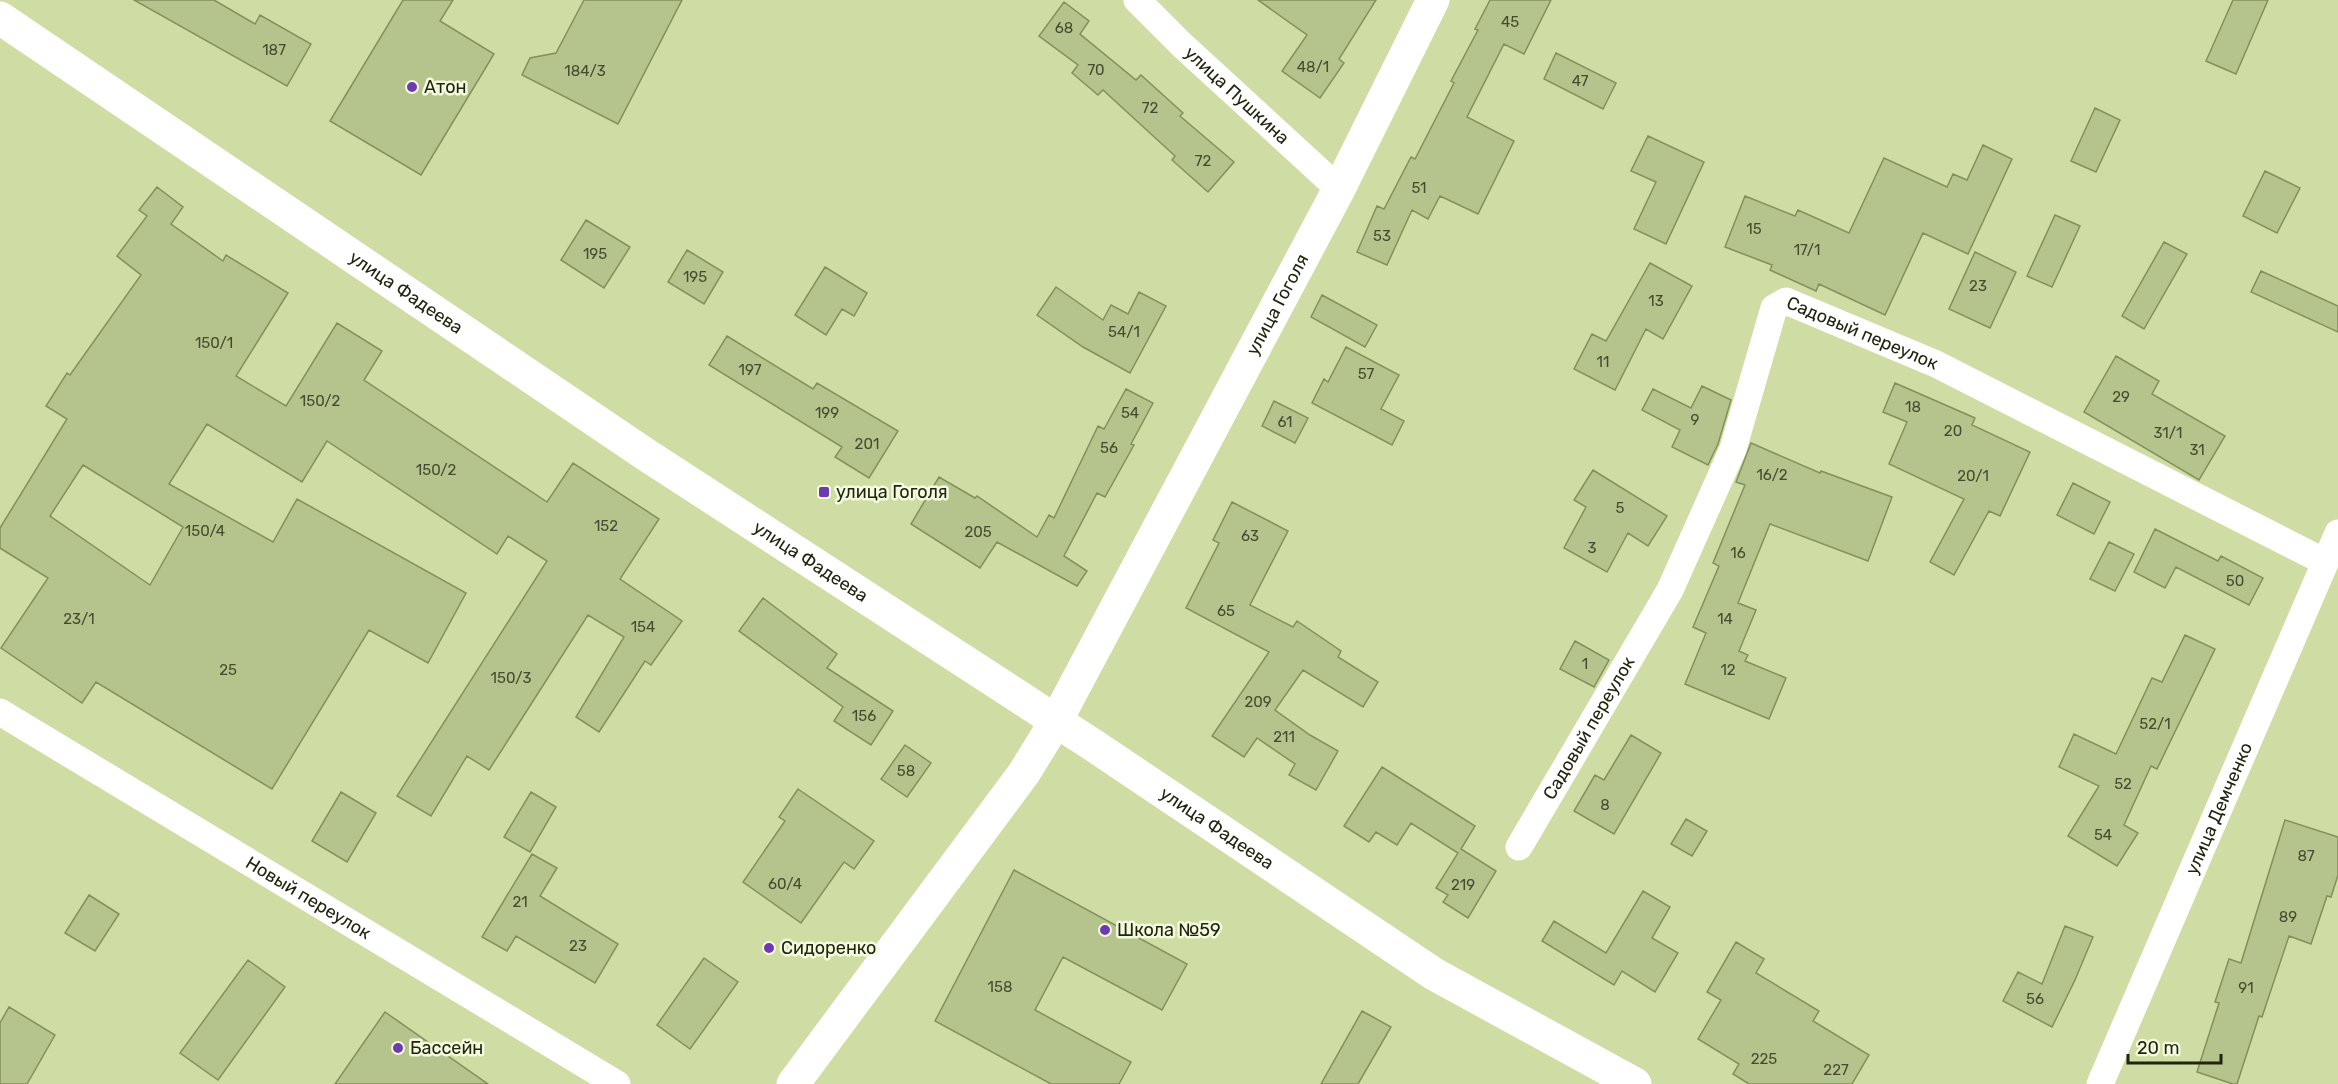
<svg xmlns="http://www.w3.org/2000/svg" width="2338" height="1084" font-family="Rubik,sans-serif">
<rect width="100%" height="100%" fill="#cfdda4"/>
<path fill="#b5c38c" stroke="#83905a" stroke-width="1.5" fill-rule="evenodd" d="M 134,0 L 214,0 L 255,24 L 260,15 L 311,44 L 287,86 Z
M 403,0 L 453,0 L 440,21 L 494,54 L 421,175 L 330,121 Z
M 584,0 L 682,0 L 618,124 L 522,75 L 530,58 L 556,53 Z
M 1258,0 L 1376,0 L 1339,59 L 1344,63 L 1320,98 L 1282,71 L 1307,35 Z
M 1490,0 L 1551,0 L 1524,54 L 1504,44 L 1467,117 L 1514,141 L 1478,214 L 1440,196 L 1428,219 L 1412,210 L 1387,265 L 1357,252 L 1377,206 L 1384,209 L 1411,157 L 1415,159 L 1454,83 L 1451,81 L 1478,30 L 1475,29 Z
M 2233,0 L 2268,0 L 2236,74 L 2206,61 Z
M 1064,2 L 1089,21 L 1080,34 L 1136,80 L 1141,75 L 1183,113 L 1180,116 L 1234,162 L 1208,192 L 1172,160 L 1175,156 L 1103,90 L 1098,95 L 1072,73 L 1078,65 L 1039,36 Z
M 1556,53 L 1616,83 L 1603,109 L 1544,79 Z
M 2095,108 L 2120,120 L 2096,172 L 2071,161 Z
M 1648,136 L 1704,162 L 1666,244 L 1634,229 L 1656,182 L 1631,171 Z
M 1983,145 L 2012,159 L 1968,254 L 1923,233 L 1885,315 L 1819,284 L 1816,291 L 1770,270 L 1772,265 L 1725,247 L 1745,196 L 1795,216 L 1798,210 L 1849,233 L 1884,158 L 1947,187 L 1953,174 L 1967,180 Z
M 2265,171 L 2300,188 L 2277,233 L 2243,216 Z
M 157,187 L 183,207 L 171,224 L 223,261 L 226,255 L 288,293 L 236,376 L 286,406 L 337,323 L 382,351 L 364,380 L 547,502 L 573,463 L 659,519 L 620,579 L 682,621 L 651,665 L 645,661 L 599,732 L 576,717 L 624,637 L 588,615 L 489,770 L 467,756 L 431,816 L 397,796 L 547,561 L 508,536 L 497,554 L 327,441 L 302,482 L 207,424 L 169,484 L 273,542 L 297,499 L 466,593 L 428,663 L 369,630 L 272,789 L 96,682 L 82,703 L 1,648 L 48,578 L 0,548 L 0,528 L 67,419 L 46,406 L 67,373 L 70,375 L 141,275 L 117,256 L 147,216 L 139,210 ZM 83,465 L 183,527 L 150,585 L 50,516 Z
M 2055,215 L 2080,226 L 2052,287 L 2027,276 Z
M 586,220 L 630,247 L 604,288 L 561,260 Z
M 2164,242 L 2187,254 L 2144,329 L 2122,316 Z
M 687,250 L 723,272 L 704,304 L 668,282 Z
M 1975,252 L 2016,272 L 1990,328 L 1949,309 Z
M 1650,263 L 1692,286 L 1663,339 L 1646,329 L 1615,390 L 1574,369 L 1592,334 L 1606,341 Z
M 825,267 L 867,293 L 854,316 L 842,309 L 826,335 L 795,315 Z
M 2261,271 L 2338,306 L 2338,332 L 2251,292 Z
M 1056,287 L 1103,320 L 1111,305 L 1128,314 L 1139,292 L 1166,306 L 1130,373 L 1083,347 L 1037,315 Z
M 1322,295 L 1377,325 L 1365,347 L 1311,317 Z
M 727,336 L 813,389 L 817,383 L 898,431 L 869,478 L 835,457 L 842,447 L 709,365 Z
M 1346,347 L 1399,375 L 1381,409 L 1404,421 L 1392,445 L 1312,403 L 1324,379 L 1328,382 Z
M 2116,356 L 2159,381 L 2152,394 L 2225,436 L 2199,480 L 2084,412 Z
M 1895,383 L 1975,418 L 1972,425 L 2030,452 L 2000,516 L 1989,511 L 1954,575 L 1930,562 L 1964,499 L 1889,464 L 1907,422 L 1883,412 Z
M 1702,386 L 1731,400 L 1718,444 L 1708,465 L 1672,447 L 1680,430 L 1642,410 L 1653,389 L 1691,408 Z
M 1126,389 L 1153,403 L 1131,444 L 1134,445 L 1105,497 L 1097,493 L 1064,556 L 1087,571 L 1077,586 L 997,542 L 980,568 L 911,524 L 939,477 L 975,498 L 977,496 L 1037,537 L 1049,515 L 1054,518 L 1098,426 L 1104,429 Z
M 1274,401 L 1308,418 L 1295,443 L 1262,426 Z
M 1751,443 L 1820,473 L 1821,471 L 1892,497 L 1868,561 L 1770,524 L 1738,603 L 1756,610 L 1739,651 L 1748,655 L 1745,661 L 1786,678 L 1769,719 L 1685,684 L 1706,633 L 1693,627 L 1719,566 L 1713,563 L 1745,485 L 1736,482 Z
M 1593,470 L 1667,516 L 1648,546 L 1628,533 L 1607,572 L 1564,548 L 1586,507 L 1574,500 Z
M 2073,483 L 2110,502 L 2094,534 L 2057,515 Z
M 1232,502 L 1288,531 L 1250,605 L 1293,627 L 1297,621 L 1341,651 L 1338,657 L 1378,682 L 1363,707 L 1303,670 L 1275,710 L 1310,735 L 1338,751 L 1316,790 L 1289,775 L 1295,764 L 1257,738 L 1244,757 L 1212,736 L 1269,652 L 1186,608 L 1219,543 L 1213,540 Z
M 2155,529 L 2218,561 L 2221,556 L 2263,578 L 2249,605 L 2176,567 L 2165,588 L 2134,572 Z
M 2109,542 L 2134,554 L 2115,591 L 2090,579 Z
M 763,598 L 837,654 L 827,668 L 893,711 L 871,745 L 834,721 L 843,707 L 739,631 Z
M 2185,635 L 2215,649 L 2157,769 L 2151,766 L 2124,825 L 2138,833 L 2117,866 L 2068,836 L 2099,786 L 2059,767 L 2074,734 L 2116,754 L 2152,678 L 2162,682 Z
M 1575,641 L 1609,660 L 1594,687 L 1560,669 Z
M 1631,735 L 1661,753 L 1614,834 L 1574,811 L 1595,775 L 1604,780 Z
M 905,745 L 931,763 L 907,797 L 881,779 Z
M 1382,767 L 1475,826 L 1461,849 L 1496,871 L 1468,918 L 1443,902 L 1448,895 L 1436,888 L 1458,853 L 1411,823 L 1397,845 L 1376,832 L 1369,842 L 1344,826 Z
M 798,789 L 874,841 L 854,869 L 844,862 L 801,923 L 743,882 L 785,821 L 779,817 Z
M 341,792 L 376,813 L 347,862 L 312,841 Z
M 531,792 L 556,807 L 530,852 L 504,837 Z
M 1686,819 L 1707,831 L 1692,856 L 1671,844 Z
M 2285,820 L 2338,837 L 2338,875 L 2331,897 L 2327,896 L 2311,944 L 2289,936 L 2262,1017 L 2259,1016 L 2237,1084 L 2233,1084 L 2197,1072 L 2219,1003 L 2215,1002 L 2229,959 L 2241,963 Z
M 532,854 L 557,868 L 540,896 L 618,944 L 595,983 L 516,936 L 507,951 L 482,937 Z
M 1014,870 L 1187,964 L 1162,1010 L 1063,957 L 1035,1010 L 1131,1062 L 1119,1084 L 1051,1084 L 935,1021 Z
M 1643,891 L 1670,907 L 1652,938 L 1678,953 L 1655,992 L 1622,971 L 1614,985 L 1542,941 L 1554,921 L 1606,953 Z
M 89,895 L 119,914 L 95,951 L 65,933 Z
M 2065,926 L 2093,937 L 2075,980 L 2052,1027 L 2003,1001 L 2018,972 L 2042,984 Z
M 1736,942 L 1764,959 L 1756,973 L 1819,1011 L 1813,1021 L 1869,1055 L 1852,1084 L 1749,1084 L 1733,1074 L 1739,1064 L 1698,1039 L 1721,1000 L 1707,992 Z
M 704,958 L 738,982 L 690,1049 L 657,1025 Z
M 248,960 L 285,987 L 218,1080 L 180,1053 Z
M 9,1007 L 55,1035 L 27,1084 L 0,1084 L 0,1023 Z
M 1362,1011 L 1391,1027 L 1358,1084 L 1321,1084 Z
M 385,1012 L 488,1084 L 335,1084 Z"/>
<g fill="none" stroke-linecap="round" stroke-linejoin="round">
<g stroke="#fff" stroke-width="27">
<path id="s1" d="M 1137,0 L 1182,45 L 1339,189"/>
<path id="s2" d="M 0,712 L 617,1084"/>
<path id="s3" d="M 1519,847 L 1670,590 L 1733,449 L 1774,308 L 1786,301 L 1936,364 L 2325,562"/>
<path id="s4" d="M 2100,1084 L 2338,533"/>
</g>
<g stroke="#fff" stroke-width="33">
<path id="s5" d="M 0,18 L 645,454 L 1093,745 L 1434,974 L 1635,1084"/>
<path id="s6" d="M 793,1084 L 1024,773 L 1056,721 L 1339,189 L 1433,0"/>
</g>
</g>
<g fill="#6e3ab1" stroke="#f3fade" stroke-width="2">
<circle cx="412" cy="87" r="6"/>
<rect x="818" y="486" width="12" height="12" rx="3"/>
<circle cx="1105" cy="930" r="6"/>
<circle cx="769" cy="948" r="6"/>
<circle cx="398" cy="1048" r="6"/>
</g>
<g text-anchor="middle" dominant-baseline="central" stroke-width="5" stroke-linejoin="round" paint-order="stroke">
<g font-size="15" fill="#454c2e">
<text x="1510" y="22">45</text>
<text x="1064" y="28">68</text>
<text x="274" y="50">187</text>
<text x="1313" y="67">48/1</text>
<text x="1096" y="70">70</text>
<text x="585" y="71">184/3</text>
<text x="1580" y="81">47</text>
<text x="1150" y="108">72</text>
<text x="1203" y="161">72</text>
<text x="1419" y="188">51</text>
<text x="1754" y="229">15</text>
<text x="1382" y="236">53</text>
<text x="1807" y="250">17/1</text>
<text x="595" y="254">195</text>
<text x="695" y="277">195</text>
<text x="1978" y="286">23</text>
<text x="1656" y="301">13</text>
<text x="1124" y="332">54/1</text>
<text x="214" y="343">150/1</text>
<text x="1603" y="362">11</text>
<text x="750" y="370">197</text>
<text x="1366" y="374">57</text>
<text x="2121" y="397">29</text>
<text x="320" y="401">150/2</text>
<text x="1913" y="407">18</text>
<text x="827" y="413">199</text>
<text x="1130" y="413">54</text>
<text x="1695" y="420">9</text>
<text x="1285" y="422">61</text>
<text x="1953" y="431">20</text>
<text x="2168" y="433">31/1</text>
<text x="867" y="444">201</text>
<text x="1109" y="448">56</text>
<text x="2197" y="450">31</text>
<text x="436" y="470">150/2</text>
<text x="1772" y="475">16/2</text>
<text x="1973" y="476">20/1</text>
<text x="1620" y="508">5</text>
<text x="606" y="526">152</text>
<text x="205" y="531">150/4</text>
<text x="978" y="532">205</text>
<text x="1250" y="536">63</text>
<text x="1592" y="548">3</text>
<text x="1738" y="553">16</text>
<text x="2235" y="581">50</text>
<text x="1226" y="611">65</text>
<text x="79" y="619">23/1</text>
<text x="1725" y="619">14</text>
<text x="643" y="627">154</text>
<text x="1585" y="664">1</text>
<text x="228" y="670">25</text>
<text x="1728" y="670">12</text>
<text x="511" y="678">150/3</text>
<text x="1258" y="702">209</text>
<text x="864" y="716">156</text>
<text x="2155" y="724">52/1</text>
<text x="1284" y="737">211</text>
<text x="906" y="771">58</text>
<text x="2123" y="784">52</text>
<text x="1605" y="805">8</text>
<text x="2103" y="835">54</text>
<text x="2306" y="856">87</text>
<text x="785" y="884">60/4</text>
<text x="1463" y="885">219</text>
<text x="520" y="902">21</text>
<text x="2288" y="917">89</text>
<text x="578" y="946">23</text>
<text x="1000" y="987">158</text>
<text x="2246" y="988">91</text>
<text x="2035" y="999">56</text>
<text x="1764" y="1059">225</text>
<text x="1836" y="1070">227</text>
</g>
<g font-size="18" fill="#20250f" stroke="#f3fade" text-anchor="start">
<text x="424" y="87">Атон</text>
<text x="836" y="492">улица Гоголя</text>
<text x="1117" y="930">Школа №59</text>
<text x="781" y="948">Сидоренко</text>
<text x="410" y="1048">Бассейн</text>
</g>
<g font-size="18" fill="#20250f" stroke="#f3fade">
<text stroke="none"><textPath href="#s1" startOffset="138">улица Пушкина</textPath></text>
<text stroke="none"><textPath href="#s5" startOffset="490">улица Фадеева</textPath></text>
<text stroke="none"><textPath href="#s6" startOffset="920">улица Гоголя</textPath></text>
<text stroke="none"><textPath href="#s3" startOffset="696">Садовый переулок</textPath></text>
<text stroke="none"><textPath href="#s5" startOffset="976">улица Фадеева</textPath></text>
<text stroke="none"><textPath href="#s3" startOffset="138">Садовый переулок</textPath></text>
<text stroke="none"><textPath href="#s4" startOffset="300">улица Демченко</textPath></text>
<text stroke="none"><textPath href="#s5" startOffset="1462">улица Фадеева</textPath></text>
<text stroke="none"><textPath href="#s2" startOffset="360">Новый переулок</textPath></text>
</g>
</g>
<path d="M2128 1054v9h93v-9" fill="none" stroke="#20250f" stroke-width="3"/>
<text x="2137" y="1054" font-size="18" fill="#20250f" stroke="#f3fade" stroke-width="4.5" paint-order="stroke">20 m</text>
</svg>
